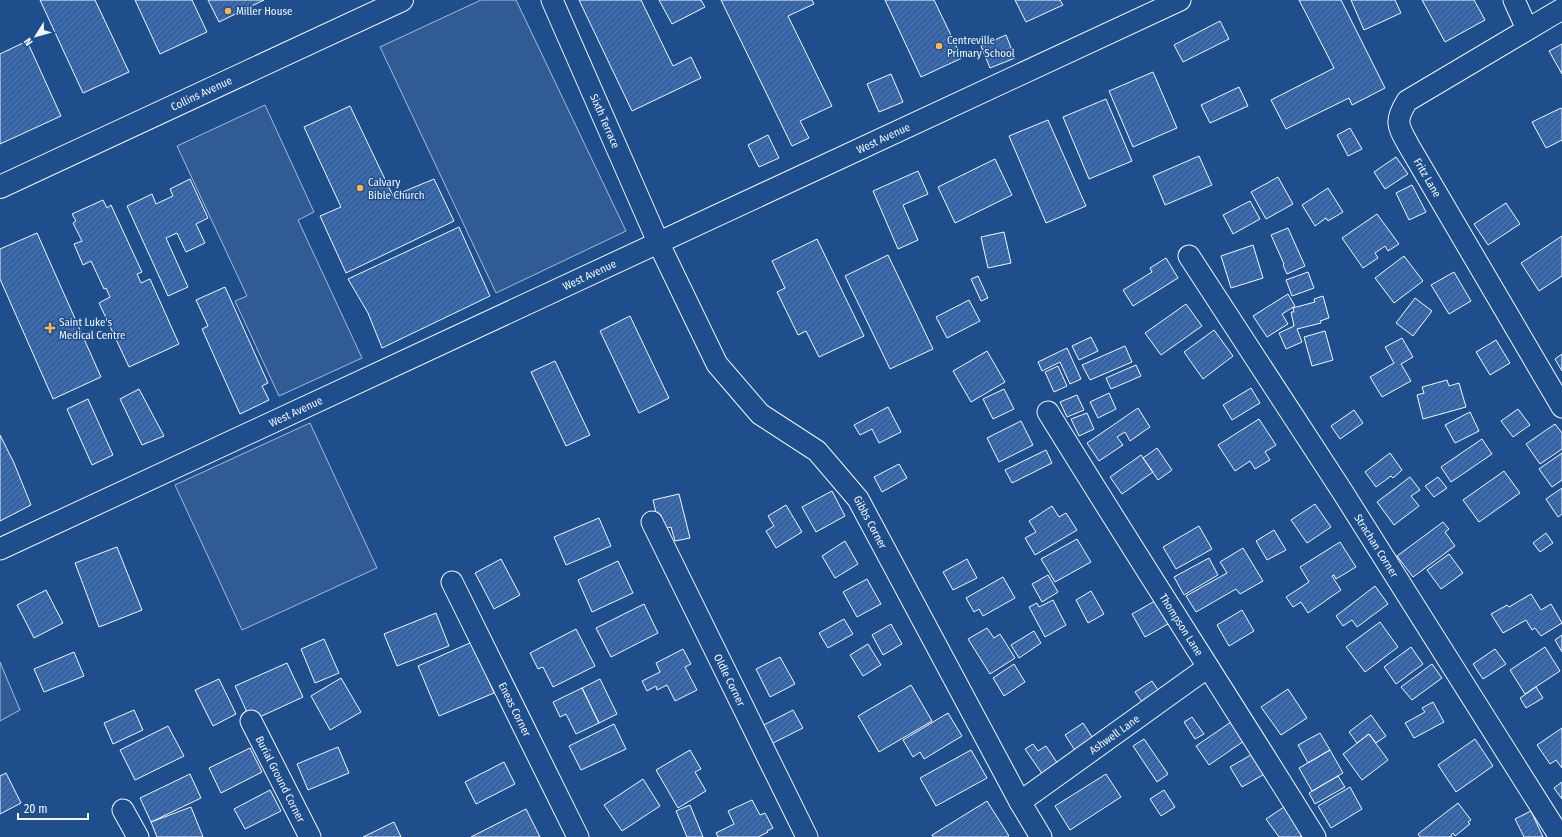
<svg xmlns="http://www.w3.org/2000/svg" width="1562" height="837" font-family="'Fira Sans Condensed',sans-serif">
<defs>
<pattern id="building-hatch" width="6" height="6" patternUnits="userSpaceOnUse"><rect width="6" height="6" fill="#3563a3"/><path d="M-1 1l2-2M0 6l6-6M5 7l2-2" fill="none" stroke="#537ab1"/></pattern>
</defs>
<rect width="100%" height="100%" fill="#1f4e8c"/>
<path fill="#305b95" stroke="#a8bbd7" d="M 481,0 L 516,0 L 626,231 L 496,293 L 380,47 Z
M 265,105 L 314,212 L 298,220 L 362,358 L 279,396 L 235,301 L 247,296 L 177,146 Z
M 310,423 L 377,568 L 242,630 L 175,485 Z
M 0,662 L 20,710 L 0,721 Z"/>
<path fill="url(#building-hatch)" stroke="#f2f6ff" d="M 40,0 L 95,0 L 129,72 L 83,93 Z
M 135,0 L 192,0 L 207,32 L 160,54 Z
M 208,0 L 264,0 L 219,22 Z
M 579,0 L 641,0 L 673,66 L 691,57 L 701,78 L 632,111 Z
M 659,0 L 701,0 L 705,7 L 672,24 Z
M 721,0 L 812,0 L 814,4 L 788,16 L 832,106 L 800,121 L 809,138 L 792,146 Z
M 885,0 L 934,0 L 962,58 L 921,77 Z
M 1015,0 L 1060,0 L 1063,5 L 1026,22 Z
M 1299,0 L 1341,0 L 1385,88 L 1352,105 L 1349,98 L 1286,129 L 1271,100 L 1334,68 Z
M 1351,0 L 1395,0 L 1401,13 L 1364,30 Z
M 1422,0 L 1474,0 L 1485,20 L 1445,42 Z
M 1220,21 L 1229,39 L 1183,62 L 1174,45 Z
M 1006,35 L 1015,58 L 990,68 L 981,46 Z
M 27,41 L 61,116 L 0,144 L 0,54 Z
M 1562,44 L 1562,74 L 1549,51 Z
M 1153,72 L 1177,128 L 1133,147 L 1109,91 Z
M 891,74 L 903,102 L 879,112 L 867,84 Z
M 1239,87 L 1248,106 L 1210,123 L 1201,105 Z
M 1106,99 L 1132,161 L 1089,179 L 1063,117 Z
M 350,106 L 393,196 L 434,179 L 454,221 L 346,273 L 320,216 L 341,207 L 304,127 Z
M 1561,108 L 1562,110 L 1562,140 L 1546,148 L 1532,122 Z
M 1048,120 L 1086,206 L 1046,223 L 1009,136 Z
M 1350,128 L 1362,149 L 1348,156 L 1337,135 Z
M 768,135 L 779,158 L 759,167 L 748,145 Z
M 1199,156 L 1212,185 L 1165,205 L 1153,176 Z
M 1396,157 L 1408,174 L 1385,189 L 1374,172 Z
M 995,159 L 1012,195 L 955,223 L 938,187 Z
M 918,171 L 928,194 L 903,205 L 918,240 L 898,249 L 873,191 Z
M 1278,177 L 1293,204 L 1266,219 L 1251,192 Z
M 190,179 L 208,218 L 196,224 L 205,243 L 186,252 L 177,233 L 166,238 L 188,287 L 168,296 L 127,206 L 152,194 L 156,204 L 173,196 L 170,189 Z
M 1412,185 L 1426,212 L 1409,220 L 1396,193 Z
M 1328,188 L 1343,212 L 1328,221 L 1326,218 L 1315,226 L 1302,205 Z
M 103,200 L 107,208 L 111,205 L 142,272 L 137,274 L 141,283 L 150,279 L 179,344 L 129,367 L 99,303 L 110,297 L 106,288 L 104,289 L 91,261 L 83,265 L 74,244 L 82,241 L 73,223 L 76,221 L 72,214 Z
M 1250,201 L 1260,219 L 1233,234 L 1223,215 Z
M 1506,203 L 1520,224 L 1488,245 L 1474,224 Z
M 1377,214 L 1399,244 L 1388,251 L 1385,246 L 1375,253 L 1378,258 L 1363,268 L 1342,238 Z
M 459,227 L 490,296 L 382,348 L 368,313 L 348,279 Z
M 1288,228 L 1305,266 L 1287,274 L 1283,265 L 1284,264 L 1271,235 Z
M 1004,232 L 1011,263 L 988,268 L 981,237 Z
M 37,233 L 101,377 L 53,399 L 0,279 L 0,249 Z
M 1562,236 L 1562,276 L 1539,291 L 1521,263 Z
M 817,239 L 864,336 L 819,357 L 806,331 L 798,335 L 777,292 L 785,288 L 772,261 Z
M 1253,245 L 1263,278 L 1231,288 L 1221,256 Z
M 888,255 L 933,349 L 890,369 L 845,276 Z
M 1404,256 L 1423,281 L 1394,303 L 1375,278 Z
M 1166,258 L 1178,278 L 1133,306 L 1123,290 L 1152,272 L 1150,268 Z
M 1308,272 L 1314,288 L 1292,296 L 1286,280 Z
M 1454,272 L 1471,301 L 1449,314 L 1431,285 Z
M 978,276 L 988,298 L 981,301 L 971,279 Z
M 225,287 L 268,383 L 262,386 L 269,400 L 240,414 L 202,329 L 208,326 L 196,300 Z
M 1288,294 L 1295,306 L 1282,314 L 1288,324 L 1267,337 L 1253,316 Z
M 1323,296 L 1329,318 L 1320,321 L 1321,323 L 1297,329 L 1302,342 L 1286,349 L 1279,333 L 1294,326 L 1291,312 L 1294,312 L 1293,308 L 1315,302 L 1314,299 Z
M 1415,298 L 1432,311 L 1413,336 L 1396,323 Z
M 969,300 L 980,321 L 947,338 L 936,317 Z
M 1186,304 L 1202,326 L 1161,355 L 1145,333 Z
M 630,316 L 669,398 L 639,413 L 600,331 Z
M 1214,330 L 1233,356 L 1203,379 L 1184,352 Z
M 1325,331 L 1333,360 L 1312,366 L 1304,337 Z
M 1091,337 L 1098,351 L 1079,360 L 1072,346 Z
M 1402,338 L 1413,357 L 1401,364 L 1411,381 L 1382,397 L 1370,377 L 1394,363 L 1385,347 Z
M 1496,340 L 1510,363 L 1490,375 L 1476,352 Z
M 1125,346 L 1132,362 L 1090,380 L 1082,365 Z
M 1067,348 L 1081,379 L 1070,384 L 1060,362 L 1042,371 L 1038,362 Z
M 987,351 L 1005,382 L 971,402 L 953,371 Z
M 1562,354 L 1562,371 L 1555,359 Z
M 555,361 L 590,435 L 566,446 L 531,372 Z
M 1136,365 L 1141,376 L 1111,389 L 1106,378 Z
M 1058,366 L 1067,386 L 1054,392 L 1045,372 Z
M 1447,380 L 1449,386 L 1459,383 L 1466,407 L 1423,419 L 1417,395 L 1424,393 L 1422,387 Z
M 1251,388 L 1260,403 L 1232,420 L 1223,405 Z
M 139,389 L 164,436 L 142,445 L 120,399 Z
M 1004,389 L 1014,409 L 993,419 L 983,399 Z
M 1109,393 L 1116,409 L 1098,418 L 1090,402 Z
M 1077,395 L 1084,410 L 1067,417 L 1060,402 Z
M 88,399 L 113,455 L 92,465 L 67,409 Z
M 888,407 L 901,432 L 879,443 L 872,429 L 860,435 L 854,425 Z
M 1138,408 L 1150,427 L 1130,441 L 1125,432 L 1117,437 L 1123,445 L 1099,461 L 1087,443 Z
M 1518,409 L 1530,425 L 1513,437 L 1501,421 Z
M 1354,410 L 1363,423 L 1340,439 L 1331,426 Z
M 1470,412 L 1479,431 L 1455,443 L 1445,425 Z
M 1087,413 L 1094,429 L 1079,436 L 1071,419 Z
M 1259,419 L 1276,445 L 1265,452 L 1270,460 L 1255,469 L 1250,461 L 1235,471 L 1218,445 Z
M 1021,421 L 1033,445 L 999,462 L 987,438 Z
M 1555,424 L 1562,433 L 1562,449 L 1540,464 L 1526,444 Z
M 0,435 L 14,463 L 31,505 L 0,521 Z
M 1482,439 L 1492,454 L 1451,482 L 1441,467 Z
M 1157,448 L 1172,470 L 1158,480 L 1143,458 Z
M 1046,450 L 1052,463 L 1012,483 L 1005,470 Z
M 1390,453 L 1402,470 L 1393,478 L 1391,476 L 1376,487 L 1365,472 Z
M 1562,453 L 1562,480 L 1552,487 L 1539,469 Z
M 1141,455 L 1153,472 L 1122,494 L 1110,477 Z
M 899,464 L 907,478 L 882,492 L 874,477 Z
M 1504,471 L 1520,493 L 1479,522 L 1463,500 Z
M 1410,477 L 1420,490 L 1411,496 L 1419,506 L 1394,525 L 1377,502 Z
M 1438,477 L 1447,488 L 1434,497 L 1425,486 Z
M 1562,488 L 1562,514 L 1558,517 L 1546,499 Z
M 832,491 L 845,516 L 816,532 L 802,507 Z
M 679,494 L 690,538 L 675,541 L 671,527 L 660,530 L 653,500 Z
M 1315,504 L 1331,527 L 1307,543 L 1291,520 Z
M 786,505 L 802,532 L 776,548 L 766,531 L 774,526 L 768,516 Z
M 1052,506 L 1059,517 L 1066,513 L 1077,530 L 1035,555 L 1025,538 L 1036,532 L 1029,521 Z
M 599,518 L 611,546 L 566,565 L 554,537 Z
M 1443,522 L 1449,529 L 1445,532 L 1455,546 L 1413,577 L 1397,556 Z
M 1199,526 L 1212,549 L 1176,569 L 1163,547 Z
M 1274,530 L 1286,550 L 1267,560 L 1256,541 Z
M 1546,533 L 1553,543 L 1540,552 L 1533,543 Z
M 1077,539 L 1091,562 L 1055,582 L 1041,559 Z
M 845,541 L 858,564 L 835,578 L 822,556 Z
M 1340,542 L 1356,567 L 1336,579 L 1334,575 L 1332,576 L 1341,590 L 1308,613 L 1301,602 L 1293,607 L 1286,597 L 1309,582 L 1300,567 Z
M 117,547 L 142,610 L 99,627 L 75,563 Z
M 1243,548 L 1263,581 L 1240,594 L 1236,589 L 1196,612 L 1186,596 L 1227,573 L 1220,562 Z
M 1449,554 L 1463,573 L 1441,589 L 1427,570 Z
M 1209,558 L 1218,575 L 1184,595 L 1174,577 Z
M 501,559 L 520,595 L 494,609 L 475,573 Z
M 967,559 L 977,578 L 953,590 L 943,572 Z
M 618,561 L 633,593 L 592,612 L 578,580 Z
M 1048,575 L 1058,592 L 1042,602 L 1032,584 Z
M 1003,577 L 1015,598 L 983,616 L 979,609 L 974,612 L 966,598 Z
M 867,579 L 881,604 L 857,617 L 843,592 Z
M 1375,586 L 1388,604 L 1357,627 L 1352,620 L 1343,626 L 1336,616 Z
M 46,590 L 63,623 L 34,638 L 17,605 Z
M 1091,591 L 1104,614 L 1088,623 L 1076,600 Z
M 1531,594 L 1541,610 L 1551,604 L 1562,623 L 1541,636 L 1535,628 L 1532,630 L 1526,620 L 1503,633 L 1491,614 L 1507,605 L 1509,607 Z
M 1053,600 L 1066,625 L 1045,637 L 1029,607 L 1037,603 L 1039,607 Z
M 1155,601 L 1168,624 L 1145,637 L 1132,614 Z
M 644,604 L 658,633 L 611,657 L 596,628 Z
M 1242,610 L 1254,631 L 1229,646 L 1217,625 Z
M 436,613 L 449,646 L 397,666 L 384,634 Z
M 844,619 L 853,634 L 828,648 L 819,633 Z
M 1380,622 L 1398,647 L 1365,672 L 1346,647 Z
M 891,624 L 902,644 L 883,655 L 872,635 Z
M 987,628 L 994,638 L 1000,634 L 1015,658 L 990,674 L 968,639 Z
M 576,629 L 595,666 L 553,687 L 543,667 L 538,669 L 530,653 Z
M 1034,631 L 1041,643 L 1019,658 L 1011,645 Z
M 1562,635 L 1562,652 L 1555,640 Z
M 324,639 L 339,673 L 315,683 L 301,649 Z
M 472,642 L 494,693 L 439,716 L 418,666 Z
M 868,644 L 881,665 L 863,676 L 850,655 Z
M 1411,647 L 1423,664 L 1396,684 L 1384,667 Z
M 1545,647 L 1560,671 L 1525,694 L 1510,670 Z
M 683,649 L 691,664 L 685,667 L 697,690 L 675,701 L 667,685 L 657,690 L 656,686 L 647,691 L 642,681 L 660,672 L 656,663 Z
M 1495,649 L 1506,664 L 1483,679 L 1473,664 Z
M 74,652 L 84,676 L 44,692 L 34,669 Z
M 780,657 L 795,684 L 770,697 L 756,669 Z
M 287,663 L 303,697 L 251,721 L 235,686 Z
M 1014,664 L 1025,682 L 1004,696 L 993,678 Z
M 1432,664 L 1442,678 L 1412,700 L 1401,687 Z
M 341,678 L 361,712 L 330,730 L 311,696 Z
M 219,679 L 236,714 L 213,726 L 195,690 Z
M 600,679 L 617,714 L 599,723 L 582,688 Z
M 1152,681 L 1162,696 L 1146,708 L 1135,692 Z
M 911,685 L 932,721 L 879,752 L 858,716 Z
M 1536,687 L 1543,698 L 1526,708 L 1520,698 Z
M 582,688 L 599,723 L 576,734 L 566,714 L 560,717 L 553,702 Z
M 1288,689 L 1307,718 L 1281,735 L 1261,707 Z
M 1433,702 L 1444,722 L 1414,738 L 1405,723 L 1425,712 L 1422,708 Z
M 134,710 L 143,730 L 113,744 L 104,723 Z
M 793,710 L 803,728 L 767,746 L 758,728 Z
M 948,713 L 962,736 L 924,759 L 920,752 L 913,757 L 903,740 Z
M 1371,715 L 1386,736 L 1376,743 L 1369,734 L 1357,743 L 1349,732 Z
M 1192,717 L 1204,734 L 1195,739 L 1184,722 Z
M 1231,722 L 1244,741 L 1209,765 L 1196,746 Z
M 1083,723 L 1096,743 L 1078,755 L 1065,735 Z
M 614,724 L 626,749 L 581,770 L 569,746 Z
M 168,726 L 184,756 L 135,780 L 120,750 Z
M 1562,728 L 1562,768 L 1556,760 L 1550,764 L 1537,745 Z
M 1320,733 L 1330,750 L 1308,763 L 1298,745 Z
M 1369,734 L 1388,760 L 1362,780 L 1343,754 Z
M 1144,739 L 1168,774 L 1157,782 L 1133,746 Z
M 1475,739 L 1493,766 L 1456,792 L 1438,765 Z
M 1033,744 L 1038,751 L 1046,746 L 1060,767 L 1045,778 L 1025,749 Z
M 338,747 L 349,773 L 308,790 L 297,764 Z
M 250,748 L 262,772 L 221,793 L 209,768 Z
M 690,750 L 701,769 L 695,772 L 706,791 L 678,808 L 656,770 Z
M 971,750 L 987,778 L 936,806 L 920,778 Z
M 1330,750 L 1343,773 L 1312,791 L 1299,768 Z
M 1256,752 L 1268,772 L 1242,787 L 1230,767 Z
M 504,762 L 515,784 L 476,804 L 465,782 Z
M 6,773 L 21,803 L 0,814 L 0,776 Z
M 190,774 L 201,798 L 151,822 L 140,798 Z
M 1106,774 L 1121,797 L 1070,830 L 1055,806 Z
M 1338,776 L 1345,787 L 1315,804 L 1309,793 Z
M 643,779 L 660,806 L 622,831 L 604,805 Z
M 1562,782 L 1562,799 L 1554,788 Z
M 1350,787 L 1362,809 L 1331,828 L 1318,806 Z
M 270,790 L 281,811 L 245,829 L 234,809 Z
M 1164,790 L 1175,807 L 1161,816 L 1150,799 Z
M 752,800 L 760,815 L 765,813 L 773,828 L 767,831 L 768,832 L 758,837 L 718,837 L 716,833 L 734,824 L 728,811 Z
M 987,801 L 1009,836 L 1007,837 L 933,837 L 932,835 Z
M 1458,803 L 1471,820 L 1468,822 L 1470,824 L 1455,836 L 1453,833 L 1451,835 L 1452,837 L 1420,837 L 1418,834 Z
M 690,805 L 703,837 L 687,837 L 676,811 Z
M 191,807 L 203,837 L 157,837 L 151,822 Z
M 1284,807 L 1303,835 L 1300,837 L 1279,837 L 1266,819 Z
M 526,809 L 540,837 L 471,837 Z
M 1531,811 L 1543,837 L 1524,837 L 1515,819 Z
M 394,822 L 401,837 L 363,837 Z"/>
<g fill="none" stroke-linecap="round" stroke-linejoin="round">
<defs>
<g id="minor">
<path id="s1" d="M 552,0 L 658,242 L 717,364 L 760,414 L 817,451 L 858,499 L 1020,802 L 1041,837"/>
<path d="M 1514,0 L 1527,29"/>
<path id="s2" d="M 1562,9 L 1407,101 C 1394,122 1398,126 1409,146 L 1562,407"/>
<path id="s3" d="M 1189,256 L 1342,491 L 1560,837"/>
<path id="s4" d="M 1048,412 C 1136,555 1227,695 1315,837"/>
<path id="s5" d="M 652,522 L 807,837"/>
<path id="s6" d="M 0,549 L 1180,0"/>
<path id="s7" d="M 452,582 L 578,837"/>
<path id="s8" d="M 251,721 L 310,837"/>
<path id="s9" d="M 1020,802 L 1208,667"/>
<path d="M 123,810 L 138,837"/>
</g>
<g id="tertiary">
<path id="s10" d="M 0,187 L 402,0"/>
</g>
</defs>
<use href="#minor" stroke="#f2f6ff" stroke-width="23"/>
<use href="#tertiary" stroke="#f2f6ff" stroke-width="24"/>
<use href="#minor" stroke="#1f4e8c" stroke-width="21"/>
<use href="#tertiary" stroke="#1f4e8c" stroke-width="22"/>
</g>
<g fill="#ffb74d" stroke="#1f4e8c" stroke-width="1.5">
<circle cx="228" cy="11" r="4"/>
<circle cx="939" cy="46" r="4"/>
<circle cx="360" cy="188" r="4"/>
<path d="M48 322h4v4h4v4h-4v4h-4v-4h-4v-4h4z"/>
</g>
<g text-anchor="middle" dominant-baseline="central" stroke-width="3" stroke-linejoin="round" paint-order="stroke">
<g font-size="11" fill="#f2f6ff" stroke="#1f4e8c" text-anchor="start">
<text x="236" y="11">Miller House</text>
<text x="947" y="40">Centreville<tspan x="947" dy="13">Primary School</tspan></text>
<text x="368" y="182">Calvary<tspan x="368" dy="13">Bible Church</tspan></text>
<text x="59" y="322">Saint Luke's<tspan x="59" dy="13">Medical Centre</tspan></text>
</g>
<g font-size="11" fill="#f2f6ff" stroke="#1f4e8c">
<text stroke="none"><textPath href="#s10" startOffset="222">Collins Avenue</textPath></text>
<text stroke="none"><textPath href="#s1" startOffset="132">Sixth Terrace</textPath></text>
<text stroke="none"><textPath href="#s6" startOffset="974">West Avenue</textPath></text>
<text stroke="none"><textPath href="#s2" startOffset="266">Fritz Lane</textPath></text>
<text stroke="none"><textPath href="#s6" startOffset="650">West Avenue</textPath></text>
<text stroke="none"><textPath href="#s6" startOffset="326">West Avenue</textPath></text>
<text stroke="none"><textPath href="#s1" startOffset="623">Gibbs Corner</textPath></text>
<text stroke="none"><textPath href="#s3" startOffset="345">Strachan Corner</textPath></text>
<text stroke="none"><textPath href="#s4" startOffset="251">Thompson Lane</textPath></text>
<text stroke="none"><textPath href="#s5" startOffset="176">Oldle Corner</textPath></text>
<text stroke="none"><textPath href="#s7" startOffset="142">Eneas Corner</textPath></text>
<text stroke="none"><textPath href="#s9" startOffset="116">Ashwell Lane</textPath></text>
<text stroke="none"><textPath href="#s8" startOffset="65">Burial Ground Corner</textPath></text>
</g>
</g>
<g transform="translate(36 36) rotate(233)" stroke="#1f4e8c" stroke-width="3" paint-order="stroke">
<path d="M0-3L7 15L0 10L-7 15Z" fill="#f2f6ff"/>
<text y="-6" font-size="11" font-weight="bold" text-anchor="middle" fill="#f2f6ff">N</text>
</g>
<path d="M18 813v6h70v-6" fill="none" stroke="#f2f6ff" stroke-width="2"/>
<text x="24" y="813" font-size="12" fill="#f2f6ff" stroke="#1f4e8c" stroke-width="3" paint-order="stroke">20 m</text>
</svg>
